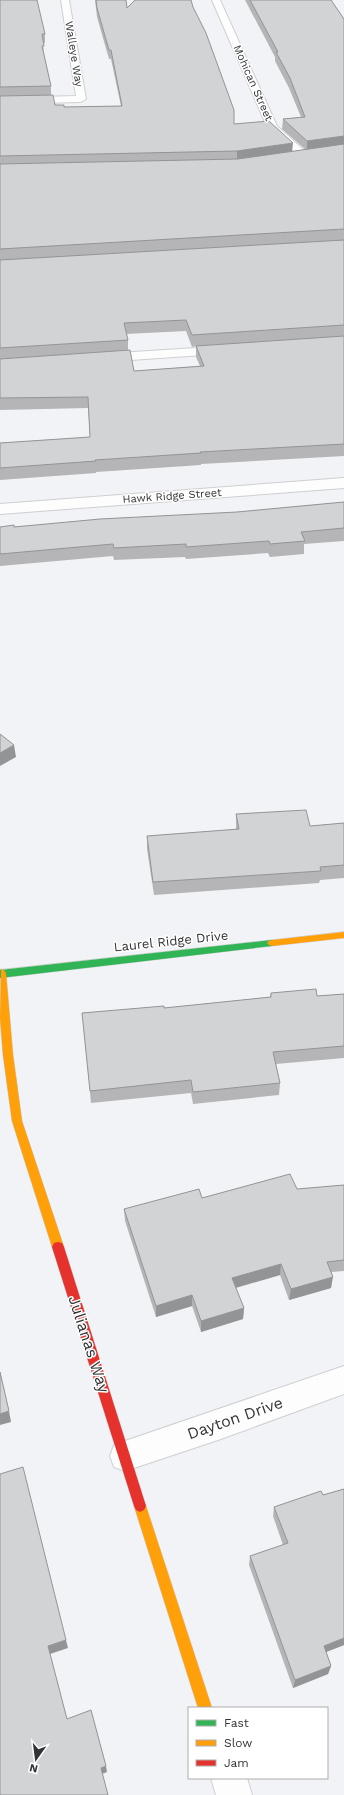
<svg xmlns="http://www.w3.org/2000/svg" width="344" height="1795" font-family="'Work Sans',sans-serif">
<rect width="100%" height="100%" fill="#f2f3f6"/>
<g fill="none" stroke-linecap="round" stroke-linejoin="round">
<defs>
<path id="street" d="M 61,0 L 69,0 L 86,99 L 81,102 L 0,104 L 0,98 L 76,96 Z
M 212,0 L 220,0 L 277,126 L 307,153 L 308,155 L 307,157 L 299,157 L 267,127 Z
M 227,346 L 232,347 L 234,350 L 232,353 L 102,362 L 97,361 L 95,358 L 97,355 L 102,354 Z
M 344,478 L 344,488 L 0,514 L 0,504 Z
M 344,1366 L 344,1394 L 218,1440 L 125,1471 L 114,1467 L 110,1456 L 114,1445 L 125,1441 Z
M 211,1778 L 247,1778 L 252,1795 L 216,1795 Z"/>
<path id="fast" d="M 272,940 L 275,941 L 277,943 L 275,945 L 272,946 L 0,978 L 0,970 Z"/>
<path id="slow" d="M 344,932 L 344,938 L 272,946 L 269,945 L 267,943 L 269,941 L 272,940 Z
M 1,969 L 4,970 L 6,973 L 13,1055 L 22,1121 L 64,1247 L 62,1251 L 58,1252 L 54,1251 L 52,1247 L 12,1121 L 3,1055 L 0,1018 Z
M 140,1500 L 144,1502 L 146,1506 L 212,1708 L 198,1708 L 134,1506 L 136,1502 Z"/>
<path id="jam" d="M 58,1242 L 62,1243 L 64,1247 L 146,1506 L 144,1510 L 140,1512 L 136,1510 L 134,1506 L 52,1247 L 54,1243 Z"/>
</defs>
<use href="#street" stroke="#cecfd1" stroke-width="2"/>
<use href="#fast" stroke="#cecfd1" stroke-width="1"/>
<use href="#slow" stroke="#cecfd1" stroke-width="1"/>
<use href="#jam" stroke="#cecfd1" stroke-width="1"/>
<use href="#street" fill="#fdfdfe" fill-rule="evenodd"/>
<use href="#fast" fill="#30b455" fill-rule="evenodd"/>
<use href="#slow" fill="#ff9f0a" fill-rule="evenodd"/>
<use href="#jam" fill="#e5322d" fill-rule="evenodd"/>
</g>
<path fill="#b5b5b7" fill-rule="evenodd" d="M 0,0 L 45,34 L 45,43 L 43,43 L 44,55 L 51,86 L 51,95 L 55,105 L 64,107 L 121,106 L 111,59 L 109,59 L 97,17 L 95,0 L 126,0 L 127,8 L 193,7 L 234,124 L 292,152 L 306,150 L 282,129 L 283,119 L 301,117 L 289,88 L 275,61 L 275,57 L 245,0 L 331,0 L 344,19 L 344,456 L 201,464 L 201,465 L 96,472 L 96,473 L 0,480 L 0,443 L 90,437 L 88,408 L 0,410 ZM 186,331 L 192,347 L 196,346 L 196,357 L 200,366 L 134,371 L 128,351 L 128,340 L 126,334 Z
M 344,502 L 344,541 L 304,544 L 304,554 L 270,557 L 268,553 L 186,559 L 185,557 L 114,560 L 113,556 L 0,566 L 0,527 L 14,527 L 237,512 Z
M 236,814 L 310,826 L 344,823 L 344,878 L 320,880 L 319,883 L 154,895 L 147,849 L 147,836 L 236,830 Z
M 271,993 L 317,996 L 344,994 L 344,1058 L 276,1064 L 280,1083 L 279,1095 L 193,1104 L 191,1093 L 91,1103 L 82,1013 L 164,1008 L 270,997 Z
M 344,1185 L 344,1271 L 332,1272 L 331,1288 L 289,1300 L 280,1275 L 236,1288 L 244,1308 L 243,1319 L 201,1332 L 192,1306 L 156,1317 L 125,1221 L 124,1209 L 202,1198 Z
M 344,1489 L 344,1645 L 326,1652 L 331,1666 L 328,1674 L 293,1688 L 249,1565 L 250,1556 L 283,1545 L 273,1516 L 274,1507 L 323,1495 Z"/>
<path fill="#939495" d="M 344,136 L 344,146 L 307,151 L 307,141 Z
M 293,143 L 292,153 L 237,160 L 237,151 Z
M 14,745 L 16,757 L 0,766 L 0,753 Z
M 281,1264 L 280,1275 L 231,1289 L 232,1278 Z
M 333,1277 L 331,1288 L 289,1300 L 291,1289 Z
M 192,1295 L 192,1306 L 156,1317 L 156,1306 Z
M 244,1308 L 243,1319 L 201,1332 L 201,1321 Z
M 9,1411 L 11,1422 L 0,1425 L 0,1414 Z
M 344,1638 L 344,1645 L 321,1654 L 324,1646 Z
M 66,1640 L 68,1648 L 50,1654 L 48,1646 Z
M 331,1666 L 328,1674 L 293,1688 L 295,1680 Z
M 106,1766 L 107,1772 L 102,1774 L 101,1768 Z"/>
<path fill="#d2d3d5" stroke="#939495" d="M 0,0 L 37,0 L 45,34 L 42,34 L 44,46 L 42,46 L 51,86 L 0,87 Z
M 96,0 L 126,0 L 127,8 L 135,0 L 191,0 L 193,7 L 206,33 L 234,110 L 234,124 L 269,121 L 293,143 L 237,151 L 0,156 L 0,96 L 53,95 L 55,105 L 64,105 L 64,107 L 122,106 L 111,50 L 109,50 L 97,8 Z
M 250,0 L 331,0 L 344,19 L 344,136 L 307,141 L 283,119 L 305,117 L 290,78 L 276,52 L 278,52 Z
M 344,144 L 344,229 L 0,249 L 0,164 L 238,159 Z
M 344,240 L 344,325 L 192,335 L 186,320 L 124,323 L 128,340 L 0,348 L 0,260 Z
M 344,336 L 344,444 L 200,452 L 201,453 L 95,460 L 96,461 L 0,468 L 0,443 L 90,437 L 88,397 L 0,398 L 0,359 L 130,350 L 134,371 L 204,366 L 196,346 Z
M 344,502 L 344,528 L 301,532 L 305,541 L 270,544 L 269,541 L 186,547 L 186,544 L 114,548 L 113,544 L 0,554 L 0,527 L 14,525 L 14,527 L 100,519 L 237,512 Z
M 0,734 L 14,745 L 0,753 Z
M 306,810 L 310,826 L 344,823 L 344,865 L 320,867 L 321,871 L 153,882 L 147,836 L 239,829 L 236,814 Z
M 316,989 L 317,996 L 344,994 L 344,1046 L 273,1052 L 280,1083 L 193,1092 L 191,1080 L 90,1091 L 82,1013 L 164,1006 L 164,1008 L 271,997 L 271,993 Z
M 290,1174 L 297,1189 L 344,1185 L 344,1260 L 327,1262 L 333,1277 L 291,1289 L 281,1264 L 232,1278 L 244,1308 L 201,1321 L 192,1295 L 156,1306 L 124,1209 L 199,1189 L 202,1198 Z
M 0,1372 L 9,1411 L 0,1414 Z
M 23,1467 L 66,1640 L 48,1646 L 67,1719 L 91,1710 L 106,1766 L 101,1768 L 108,1795 L 0,1795 L 0,1474 Z
M 344,1489 L 344,1638 L 324,1646 L 331,1666 L 295,1680 L 250,1556 L 288,1543 L 274,1507 L 321,1491 L 323,1495 Z"/>
<g text-anchor="middle" dominant-baseline="central" stroke-width="3" stroke-linejoin="round" paint-order="stroke">
<g font-size="11" fill="#323335" stroke="#fff">
<text transform="translate(74 54) rotate(81)">Walleye Way</text>
<text transform="translate(253 83) rotate(66)">Mohican Street</text>
<text transform="translate(172 496) rotate(-4)">Hawk Ridge Street</text>
</g>
<g font-size="13" fill="#323335" stroke="#fff">
<text transform="translate(171 941) rotate(-6)">Laurel Ridge Drive</text>
</g>
<g font-size="16" fill="#323335" stroke="#fff">
<text transform="translate(89 1344) rotate(72)">Julianas Way</text>
<text transform="translate(235 1418) rotate(-19)">Dayton Drive</text>
</g>
</g>
<rect x="188" y="1707" width="140" height="72" fill="#ffffff" stroke="#adadae"/>
<rect x="196" y="1720" width="20" height="6" fill="#30b455" stroke="#adadae"/>
<text x="224" y="1727" font-size="12" fill="#323335">Fast</text>
<rect x="196" y="1740" width="20" height="6" fill="#ff9f0a" stroke="#adadae"/>
<text x="224" y="1747" font-size="12" fill="#323335">Slow</text>
<rect x="196" y="1760" width="20" height="6" fill="#e5322d" stroke="#adadae"/>
<text x="224" y="1767" font-size="12" fill="#323335">Jam</text>
<g transform="translate(36 1759) rotate(194)" stroke="#ffffff" stroke-width="3" paint-order="stroke">
<path d="M0-3L7 15L0 10L-7 15Z" fill="#323335"/>
<text y="-6" font-size="11" font-weight="bold" text-anchor="middle" fill="#323335">N</text>
</g>
</svg>
